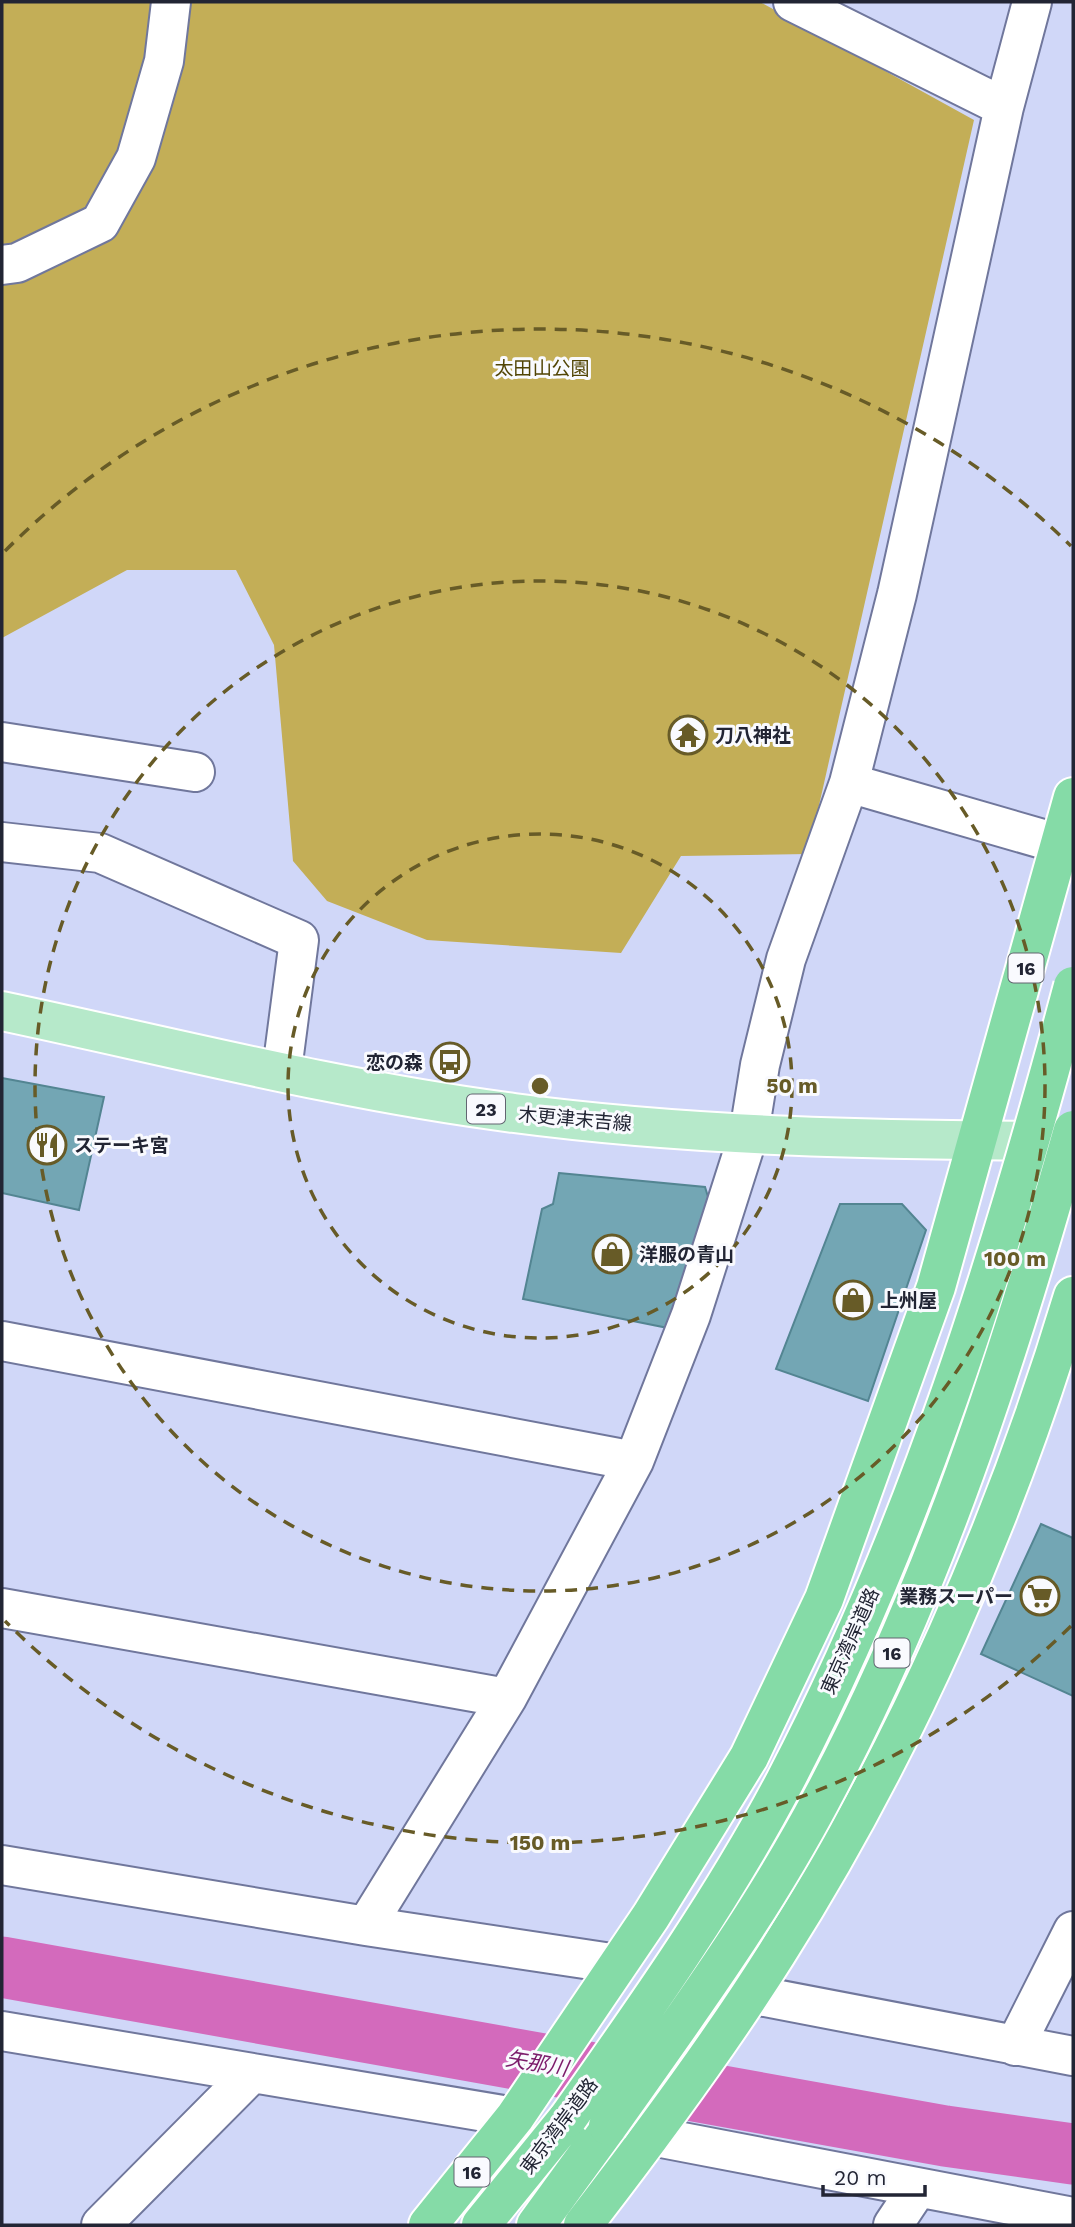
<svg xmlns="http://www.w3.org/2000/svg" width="1075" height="2227" font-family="'Work Sans','Noto Sans JP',sans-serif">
<rect width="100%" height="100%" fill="#d0d7f8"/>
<path fill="#c3ae57" d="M 2,2 L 760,2 L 974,120 L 808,854 L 681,856 L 621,953 L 427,940 L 327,901 L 293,861 L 274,645 L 236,570 L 127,570 L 2,638 Z"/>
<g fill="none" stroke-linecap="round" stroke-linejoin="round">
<path stroke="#d36abc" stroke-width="61" d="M 2,1967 L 945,2136 L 1073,2154"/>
</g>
<path fill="#73a6b4" stroke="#538592" stroke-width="2" d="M 680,717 L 703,721 L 697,752 L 674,748 Z
M 2,1078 L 104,1097 L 79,1210 L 2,1193 Z
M 559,1173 L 705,1187 L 709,1200 L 668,1328 L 523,1299 L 542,1209 L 553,1204 Z
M 840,1204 L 902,1204 L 926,1230 L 868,1401 L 776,1369 Z
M 1041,1524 L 1073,1538 L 1073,1696 L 981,1654 Z"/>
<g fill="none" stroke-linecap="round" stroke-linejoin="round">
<defs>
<path id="minor" d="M 793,2 L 1004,107
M 2,265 L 17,263 L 100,223 L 136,158 L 164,61 L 171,2
M 2,742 L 195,772
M 849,783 L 1060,844
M 2,842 L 100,853 L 299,940 L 282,1070
M 2,1341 L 634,1461
M 2,1608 L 507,1698
M 2,1865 L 366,1926 L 618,1964
M 366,1926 L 507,1698 L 634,1461 L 691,1315 L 749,1133 L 760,1065 L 786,959 L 849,783 L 897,594 L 1004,107 L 1032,2
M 749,1994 L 1073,2056
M 2,2031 L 515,2117
M 1015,2046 L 1073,1931
M 651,2136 L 1073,2217
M 101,2225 L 252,2073
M 893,2225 L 917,2189"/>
<path id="major" d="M 2,1011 C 172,1047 342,1091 514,1113 C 696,1137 880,1140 1063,1141"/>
<path id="highway" d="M 428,2225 L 515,2117 L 651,1916 L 749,1757 L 824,1599 L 936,1287 L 1073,797
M 481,2225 L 568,2118
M 536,2225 L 608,2126
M 583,2225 C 651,2137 718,2047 777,1953 C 905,1751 1004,1525 1073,1296"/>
</defs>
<use href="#minor" stroke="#70779c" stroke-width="42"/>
<use href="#major" stroke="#fff" stroke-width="42"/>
<use href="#highway" stroke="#fff" stroke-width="42"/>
<use href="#minor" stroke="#fff" stroke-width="38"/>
<use href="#major" stroke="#b6e9ca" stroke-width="38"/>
<use href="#highway" stroke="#85dba7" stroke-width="38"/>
<defs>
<path id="highway-bridge" d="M 568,2118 C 645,2009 723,1899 785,1781 C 916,1530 1000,1259 1073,986
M 608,2126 C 683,2020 760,1915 821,1800 C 934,1589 1008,1360 1073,1130"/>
</defs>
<use href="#highway-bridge" stroke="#fff" stroke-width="42" stroke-linecap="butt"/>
<use href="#highway-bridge" stroke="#85dba7" stroke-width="38"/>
</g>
<g fill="none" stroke="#675b27" stroke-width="3.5" stroke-dasharray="12 9">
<circle cx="540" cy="1086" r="252"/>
<circle cx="540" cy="1086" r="505"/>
<path d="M1071 1626A757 757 0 0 1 5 1621M5 551A757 757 0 0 1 1071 546"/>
</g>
<defs>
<symbol id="temple-ring" viewBox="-11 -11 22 22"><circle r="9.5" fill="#f9fafe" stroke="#675b27" stroke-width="1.5"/><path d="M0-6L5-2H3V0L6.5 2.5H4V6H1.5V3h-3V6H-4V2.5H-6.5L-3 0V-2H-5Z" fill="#675b27"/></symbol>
<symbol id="bus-ring" viewBox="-11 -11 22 22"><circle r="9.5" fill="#f9fafe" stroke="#675b27" stroke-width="1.5"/><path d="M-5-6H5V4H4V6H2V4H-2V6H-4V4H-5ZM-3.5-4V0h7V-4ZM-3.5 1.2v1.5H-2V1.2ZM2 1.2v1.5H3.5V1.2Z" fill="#675b27"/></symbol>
<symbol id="restaurant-ring" viewBox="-11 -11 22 22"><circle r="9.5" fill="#f9fafe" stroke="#675b27" stroke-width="1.5"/><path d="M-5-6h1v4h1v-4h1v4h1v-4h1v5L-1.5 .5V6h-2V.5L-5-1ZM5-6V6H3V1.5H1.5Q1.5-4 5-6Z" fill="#675b27"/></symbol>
<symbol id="shop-ring" viewBox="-11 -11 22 22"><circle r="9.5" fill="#f9fafe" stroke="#675b27" stroke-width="1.5"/><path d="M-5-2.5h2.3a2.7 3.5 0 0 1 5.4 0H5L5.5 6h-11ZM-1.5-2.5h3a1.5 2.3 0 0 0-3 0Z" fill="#675b27"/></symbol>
<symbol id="supermarket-ring" viewBox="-11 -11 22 22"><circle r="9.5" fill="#f9fafe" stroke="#675b27" stroke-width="1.5"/><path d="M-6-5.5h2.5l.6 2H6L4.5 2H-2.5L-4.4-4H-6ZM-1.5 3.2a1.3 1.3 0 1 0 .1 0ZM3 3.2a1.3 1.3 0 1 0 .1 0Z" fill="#675b27"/></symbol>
</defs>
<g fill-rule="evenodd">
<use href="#temple-ring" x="666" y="713" width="44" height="44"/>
<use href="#bus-ring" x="428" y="1040" width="44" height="44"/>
<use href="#restaurant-ring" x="25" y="1123" width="44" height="44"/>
<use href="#shop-ring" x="590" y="1232" width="44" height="44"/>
<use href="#shop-ring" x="831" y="1278" width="44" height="44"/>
<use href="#supermarket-ring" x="1018" y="1574" width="44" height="44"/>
</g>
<g text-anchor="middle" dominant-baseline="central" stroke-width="6" stroke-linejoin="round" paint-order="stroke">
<g fill="#f9fafe" stroke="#626571" stroke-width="2">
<rect x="1008.5" y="953.5" width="35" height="29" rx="5"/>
<rect x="467" y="1094.5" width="38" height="29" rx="5"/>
<rect x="874.5" y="1638.5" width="35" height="29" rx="5"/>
<rect x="454.5" y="2157.5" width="35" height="29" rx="5"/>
</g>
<g font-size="18" font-weight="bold" fill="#222534">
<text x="1026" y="968">16</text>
<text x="486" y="1109">23</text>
<text x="892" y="1653">16</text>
<text x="472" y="2172">16</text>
</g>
<g font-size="19" fill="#524505" stroke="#f9fafe">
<text x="542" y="368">太田山公園</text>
</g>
<g font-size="19" font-weight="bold" fill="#222534" stroke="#f9fafe" text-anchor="start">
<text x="715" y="735">刀八神社</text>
<text x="423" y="1062" text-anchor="end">恋の森</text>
<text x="74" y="1145">ステーキ宮</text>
<text x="639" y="1254">洋服の青山</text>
<text x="880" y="1300">上州屋</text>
<text x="1013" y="1596" text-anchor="end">業務スーパー</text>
</g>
<g font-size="19" fill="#222534" stroke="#f9fafe">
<text transform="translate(575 1119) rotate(5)">木更津末吉線</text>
<text transform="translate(850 1641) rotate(-66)">東京湾岸道路</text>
<text transform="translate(559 2126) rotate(-53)">東京湾岸道路</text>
</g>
<g font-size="21" font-style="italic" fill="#7b1b6a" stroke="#f9fafe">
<text transform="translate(537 2063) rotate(10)">矢那川</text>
</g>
</g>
<circle cx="540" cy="1086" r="10" fill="#675b27" stroke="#f9fafe" stroke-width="3.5"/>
<g font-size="21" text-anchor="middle" font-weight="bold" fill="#675b27" stroke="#f9fafe" stroke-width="6" stroke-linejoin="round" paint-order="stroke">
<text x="792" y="1093">50 m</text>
<text x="1015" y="1266">100 m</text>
<text x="540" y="1850">150 m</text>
</g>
<rect width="1075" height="2227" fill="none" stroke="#222534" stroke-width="7"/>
<path d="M823 2185v10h102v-10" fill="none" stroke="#222534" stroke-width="3.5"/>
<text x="834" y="2185" font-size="21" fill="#222534" stroke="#f9fafe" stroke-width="5" paint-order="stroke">20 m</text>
</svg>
